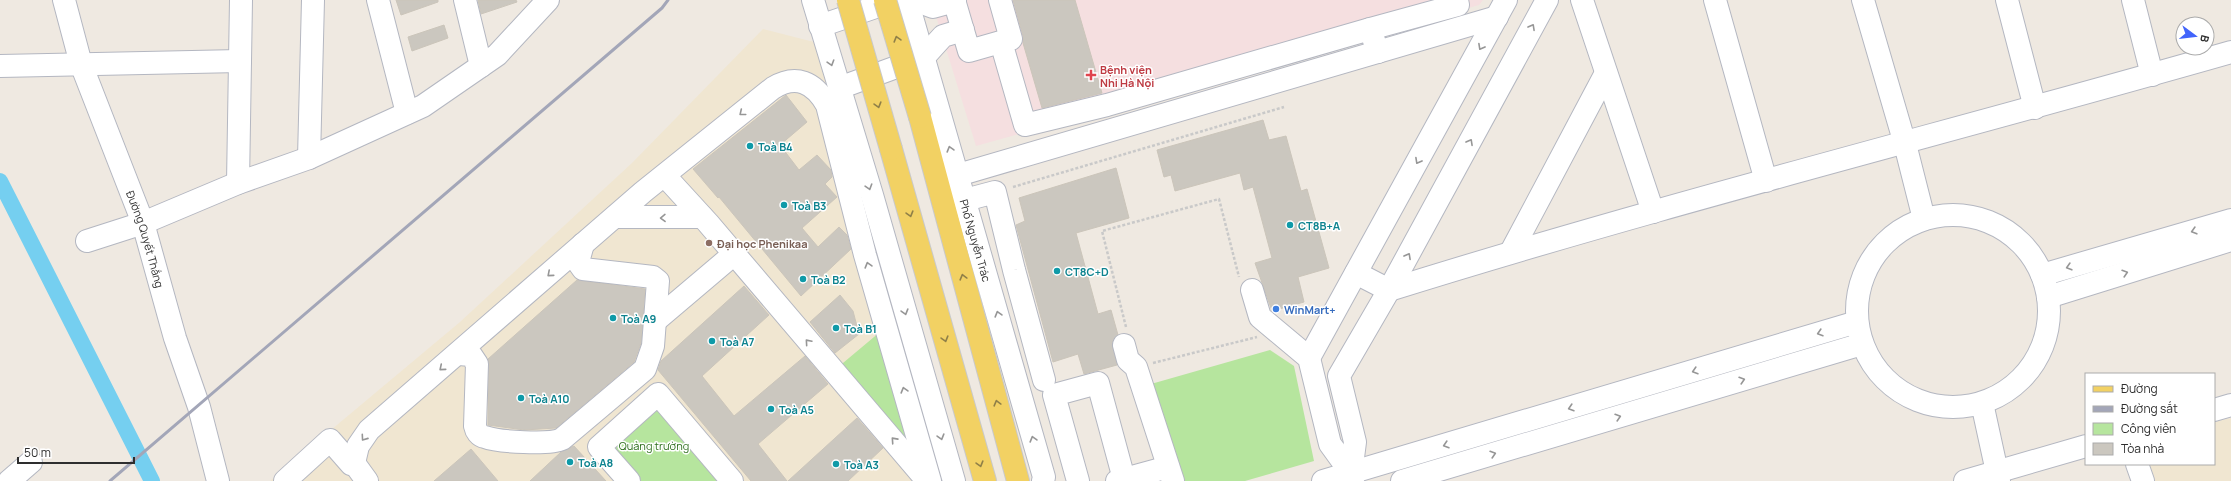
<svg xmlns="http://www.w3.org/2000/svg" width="2231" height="481" font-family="Manrope,sans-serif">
<rect width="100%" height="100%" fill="#efe9e1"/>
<path fill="#f0e6d1" d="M 763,29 L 814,42 L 941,481 L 270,481 L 460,322 L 632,163 Z
M 2231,418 L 2231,481 L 2151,481 L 2145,464 L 2214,464 L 2214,422 Z"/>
<path fill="#f5dfe0" d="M 931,0 L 1483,0 L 1479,5 L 976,146 Z"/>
<path fill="#b6e59e" d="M 880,332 L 912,446 L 837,368 Z
M 1270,350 L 1294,366 L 1314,461 L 1245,481 L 1184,481 L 1151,384 Z
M 658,394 L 732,481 L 629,481 L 599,447 Z"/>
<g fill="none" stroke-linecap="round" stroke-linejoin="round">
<path stroke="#75cff0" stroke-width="16" d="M 0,181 L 152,481"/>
</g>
<path fill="#cbc7bf" stroke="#cbc5ba" d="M 396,0 L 438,0 L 438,2 L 401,15 Z
M 478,0 L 516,0 L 517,2 L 481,14 Z
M 1013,0 L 1075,0 L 1102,93 L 1042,108 L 1023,43 L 1023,36 Z
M 444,25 L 448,38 L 412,51 L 408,37 Z
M 786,95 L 807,122 L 780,145 L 799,170 L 817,155 L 831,170 L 832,177 L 825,184 L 837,197 L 802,228 L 818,247 L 839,227 L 847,235 L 851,249 L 801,296 L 719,197 L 718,198 L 693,169 Z
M 1263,120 L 1269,140 L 1286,136 L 1301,191 L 1307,189 L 1329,268 L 1298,277 L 1304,302 L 1272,311 L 1255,263 L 1272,258 L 1253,187 L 1244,190 L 1240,173 L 1175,191 L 1171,175 L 1164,177 L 1157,150 Z
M 1116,168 L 1129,218 L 1076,233 L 1098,314 L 1111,310 L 1118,335 L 1112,342 L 1117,365 L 1084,374 L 1078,354 L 1053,362 L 1016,225 L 1025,221 L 1019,198 Z
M 577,280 L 645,289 L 641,343 L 634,362 L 556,428 L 524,430 L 488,425 L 489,364 L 488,359 Z
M 744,286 L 769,315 L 702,376 L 734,416 L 805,356 L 828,384 L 758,444 L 787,481 L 751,481 L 658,370 L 661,361 Z
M 840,295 L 853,311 L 859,334 L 835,353 L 810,322 Z
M 857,418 L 883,448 L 848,481 L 788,481 Z
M 574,446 L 606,481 L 530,481 L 561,452 Z
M 471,449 L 498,481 L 434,481 Z"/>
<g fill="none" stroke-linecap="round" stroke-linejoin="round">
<defs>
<g id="minor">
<path id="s1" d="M 64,0 L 81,64 L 143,223 L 175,338 L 199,407 L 218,481"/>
<path d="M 378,0 L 407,113"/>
<path d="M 465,0 L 481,66"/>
<path d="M 813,0 L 872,195 L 954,481"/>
<path id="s2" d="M 907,0 L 1044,477 L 1043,481"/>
<path d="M 914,0 L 933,7 L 955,1"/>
<path d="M 954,0 L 969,51 L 1011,39 L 1000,0"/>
<path d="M 1582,0 L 1653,212"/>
<path d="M 1715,0 L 1766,181"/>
<path d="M 1863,0 L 1905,144 L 1924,219"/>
<path d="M 2007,0 L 2035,108"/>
<path d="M 2133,0 L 2152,75"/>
<path d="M 820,26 L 896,0"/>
<path d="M 1370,29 L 1458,5 L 1457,0"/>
<path d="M 1001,42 L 1025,125 L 1107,105 L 1370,29 L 1378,52"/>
<path d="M 0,66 L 240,61"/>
<path d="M 839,88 L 924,57 L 943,36 L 963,30"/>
<path d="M 309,158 L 313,0"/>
<path d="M 958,175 L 1497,17"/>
<path d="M 665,176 L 708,223 L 924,477"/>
<path d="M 238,183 L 241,0"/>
<path d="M 965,200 L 995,192 L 1014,270 L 1044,380"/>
<circle cx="1953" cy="311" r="96"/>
<path d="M 615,217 L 702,217"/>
<path d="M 87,241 L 143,223 L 238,183 L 309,158 L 423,106 L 497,55 L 548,0"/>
<path d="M 1511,252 L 1606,73"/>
<path d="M 1356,273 L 1389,290 C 1667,203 1951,132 2231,52"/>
<path d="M 2042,275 L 2231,220"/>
<path d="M 1252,290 L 1260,317 L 1309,358 L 1330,444 L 1351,473 L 1353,479"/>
<path d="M 2048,297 L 2231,240"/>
<path d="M 655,321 L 734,254"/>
<path d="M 1124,345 L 1128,360 L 1136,367 L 1173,481"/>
<path d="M 459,354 L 471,355 L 477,364 L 475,426 C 476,431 479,436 485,437 C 498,442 550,445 562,439 L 645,369 L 653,346 L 658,281 L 653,277 L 583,269 L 578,262 L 583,244"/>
<path d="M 1309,358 L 1506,0"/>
<path d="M 1982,403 L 1999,481"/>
<path d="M 2214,410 L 2231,405"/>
<path d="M 2137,464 L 2143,481"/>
<path d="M 1351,473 L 1355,442 L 1339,376 L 1389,290 L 1547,0"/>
<path d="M 9,481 L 31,462"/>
<path d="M 285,481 L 330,440 L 351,464 L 355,460"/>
<path d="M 367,481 L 354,463 L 358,446 L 369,430 L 643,192 L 773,88 C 796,74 814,82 827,105 L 865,255 L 930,481"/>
<path d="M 629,481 L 599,447 L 658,394 L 732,481"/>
<path d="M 1078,481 L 1054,395 L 1098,383 L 1124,479"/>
<path d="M 1117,481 L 1168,467"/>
<path d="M 1323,481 L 1857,322"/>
<path d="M 1402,481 L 1862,344"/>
<path d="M 1965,481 L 2086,446"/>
</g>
<path id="major" d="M 920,117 L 1018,481
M 891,149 L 985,481"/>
</defs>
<use href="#minor" stroke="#b4b7c1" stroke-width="24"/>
<use href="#major" stroke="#c9c9c9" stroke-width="24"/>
<path stroke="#c9c9c9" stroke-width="2.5" stroke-dasharray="3 2" stroke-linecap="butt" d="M 1013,187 L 1284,107
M 1126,327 L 1102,231 L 1219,199 L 1239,277
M 1153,363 L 1257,337"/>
<use href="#minor" stroke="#fff" stroke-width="22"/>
<use href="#major" stroke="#f2d163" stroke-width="22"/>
<path stroke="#a3a6b8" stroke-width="3" d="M 110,481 L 662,8 L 668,0"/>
<defs>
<path id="major-bridge" d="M 848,0 L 891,149
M 885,0 L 920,117"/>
</defs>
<use href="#major-bridge" stroke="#c9c9c9" stroke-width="24" stroke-linecap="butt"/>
<use href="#major-bridge" stroke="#f2d163" stroke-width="22"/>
</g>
<defs><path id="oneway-chevron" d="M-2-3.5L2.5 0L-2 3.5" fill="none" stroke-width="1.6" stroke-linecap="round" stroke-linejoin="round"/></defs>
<g stroke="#969696">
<use href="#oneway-chevron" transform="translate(1532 27) rotate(-61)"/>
<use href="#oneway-chevron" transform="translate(1481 47) rotate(119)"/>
<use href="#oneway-chevron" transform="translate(831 63) rotate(73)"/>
<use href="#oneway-chevron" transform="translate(742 113) rotate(141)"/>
<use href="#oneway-chevron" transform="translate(1470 142) rotate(-61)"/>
<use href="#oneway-chevron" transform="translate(950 149) rotate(-106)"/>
<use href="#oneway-chevron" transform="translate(1418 161) rotate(119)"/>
<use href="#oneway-chevron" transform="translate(869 187) rotate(73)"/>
<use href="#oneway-chevron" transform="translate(663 218) rotate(179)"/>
<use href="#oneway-chevron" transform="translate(2194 231) rotate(164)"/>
<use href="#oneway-chevron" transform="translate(1408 256) rotate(-61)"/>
<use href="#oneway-chevron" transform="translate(868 265) rotate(-106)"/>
<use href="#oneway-chevron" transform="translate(2069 267) rotate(164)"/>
<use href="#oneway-chevron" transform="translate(2125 273) rotate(-17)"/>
<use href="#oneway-chevron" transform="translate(550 274) rotate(139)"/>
<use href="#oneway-chevron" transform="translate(905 312) rotate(74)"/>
<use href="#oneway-chevron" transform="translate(998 314) rotate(-106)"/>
<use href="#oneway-chevron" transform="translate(1820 333) rotate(163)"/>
<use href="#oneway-chevron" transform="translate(808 342) rotate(-131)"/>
<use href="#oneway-chevron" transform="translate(442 368) rotate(140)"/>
<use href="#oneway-chevron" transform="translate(1695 371) rotate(163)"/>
<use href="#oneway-chevron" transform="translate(1742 380) rotate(-17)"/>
<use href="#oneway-chevron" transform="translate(904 390) rotate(-106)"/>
<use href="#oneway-chevron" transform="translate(1571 408) rotate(163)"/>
<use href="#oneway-chevron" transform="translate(1618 417) rotate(-17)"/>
<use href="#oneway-chevron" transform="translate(941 437) rotate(74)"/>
<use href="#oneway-chevron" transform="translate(364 438) rotate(125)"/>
<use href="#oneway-chevron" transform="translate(1033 439) rotate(-106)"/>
<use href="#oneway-chevron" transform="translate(894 440) rotate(-132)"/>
<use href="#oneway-chevron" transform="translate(1446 445) rotate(163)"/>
<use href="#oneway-chevron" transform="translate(1493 454) rotate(-17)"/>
</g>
<g stroke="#908048">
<use href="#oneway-chevron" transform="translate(897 39) rotate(-106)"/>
<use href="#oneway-chevron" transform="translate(878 105) rotate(74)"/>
<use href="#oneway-chevron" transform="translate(910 214) rotate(74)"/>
<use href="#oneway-chevron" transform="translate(963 277) rotate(-105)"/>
<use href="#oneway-chevron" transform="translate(945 339) rotate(74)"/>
<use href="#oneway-chevron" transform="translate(997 403) rotate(-105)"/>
<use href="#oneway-chevron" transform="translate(980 464) rotate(74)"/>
</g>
<path fill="#e0444e" stroke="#fff" stroke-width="1.5" d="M1089 69h4v4h4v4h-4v4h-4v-4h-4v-4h4z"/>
<g fill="#0f9aa8" stroke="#fff" stroke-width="1.5">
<circle cx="750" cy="146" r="4"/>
<circle cx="784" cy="205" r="4"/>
<circle cx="1290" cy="225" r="4"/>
<circle cx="1057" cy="271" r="4"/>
<circle cx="803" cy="279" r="4"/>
<circle cx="613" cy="318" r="4"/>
<circle cx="836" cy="328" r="4"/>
<circle cx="712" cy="341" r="4"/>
<circle cx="521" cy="398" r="4"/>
<circle cx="771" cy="409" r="4"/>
<circle cx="570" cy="462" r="4"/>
<circle cx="836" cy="464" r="4"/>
</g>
<circle fill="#8d6e63" stroke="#fff" stroke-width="1.5" cx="709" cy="243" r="4"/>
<circle fill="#3f7fe0" stroke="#fff" stroke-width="1.5" cx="1276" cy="309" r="4"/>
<g text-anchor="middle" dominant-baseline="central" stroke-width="3" stroke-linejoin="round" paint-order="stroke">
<g font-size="11" font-weight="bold" fill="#be3a42" stroke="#fff" text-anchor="start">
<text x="1100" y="69">Bệnh viện<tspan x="1100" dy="13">Nhi Hà Nội</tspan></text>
</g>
<g font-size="11" font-weight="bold" fill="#0d838f" stroke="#fff" text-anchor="start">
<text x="758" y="146">Toà B4</text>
<text x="792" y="205">Toà B3</text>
<text x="1298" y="225">CT8B+A</text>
<text x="1065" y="271">CT8C+D</text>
<text x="811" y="279">Toà B2</text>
<text x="621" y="318">Toà A9</text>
<text x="844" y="328">Toà B1</text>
<text x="720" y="341">Toà A7</text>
<text x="529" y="398">Toà A10</text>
<text x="779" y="409">Toà A5</text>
<text x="578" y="462">Toà A8</text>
<text x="844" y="464">Toà A3</text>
</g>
<g font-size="11" fill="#2e2e2e" stroke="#fff">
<text stroke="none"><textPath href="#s1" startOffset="253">Đường Quyết Thắng</textPath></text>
<text stroke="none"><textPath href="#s2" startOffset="250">Phố Nguyễn Trác</textPath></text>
</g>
<g font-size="11" font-weight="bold" fill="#785e54" stroke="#fff" text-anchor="start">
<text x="717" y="243">Đại học Phenikaa</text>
</g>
<g font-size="11" font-weight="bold" fill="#366cbe" stroke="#fff" text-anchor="start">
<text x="1284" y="309">WinMart+</text>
</g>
<g font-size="11" fill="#2c6e1b" stroke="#fff">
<text x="654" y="445">Quảng trường</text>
</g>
</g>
<rect x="2085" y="373" width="130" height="92" fill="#ffffff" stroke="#ababab"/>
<rect x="2093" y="386" width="20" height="6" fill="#f2d163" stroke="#ababab"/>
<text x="2121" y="393" font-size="12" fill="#2e2e2e">Đường</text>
<rect x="2093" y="406" width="20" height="6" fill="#a3a6b8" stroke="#ababab"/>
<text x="2121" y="413" font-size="12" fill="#2e2e2e">Đường sắt</text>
<rect x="2093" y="423" width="20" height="12" fill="#b6e59e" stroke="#ababab"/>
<text x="2121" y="433" font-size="12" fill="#2e2e2e">Công viên</text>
<rect x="2093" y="443" width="20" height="12" fill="#cbc7bf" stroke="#ababab"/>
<text x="2121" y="453" font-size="12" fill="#2e2e2e">Tòa nhà</text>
<g transform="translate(2195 36) rotate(105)"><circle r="19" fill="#ffffff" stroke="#ababab"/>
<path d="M0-3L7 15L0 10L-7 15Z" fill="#4264fb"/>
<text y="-6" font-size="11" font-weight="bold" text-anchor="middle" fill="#2e2e2e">B</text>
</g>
<path d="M18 457v6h116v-6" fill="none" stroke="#2e2e2e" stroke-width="2"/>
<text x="24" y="457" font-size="12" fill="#2e2e2e" stroke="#ffffff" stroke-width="3" paint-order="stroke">50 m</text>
</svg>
